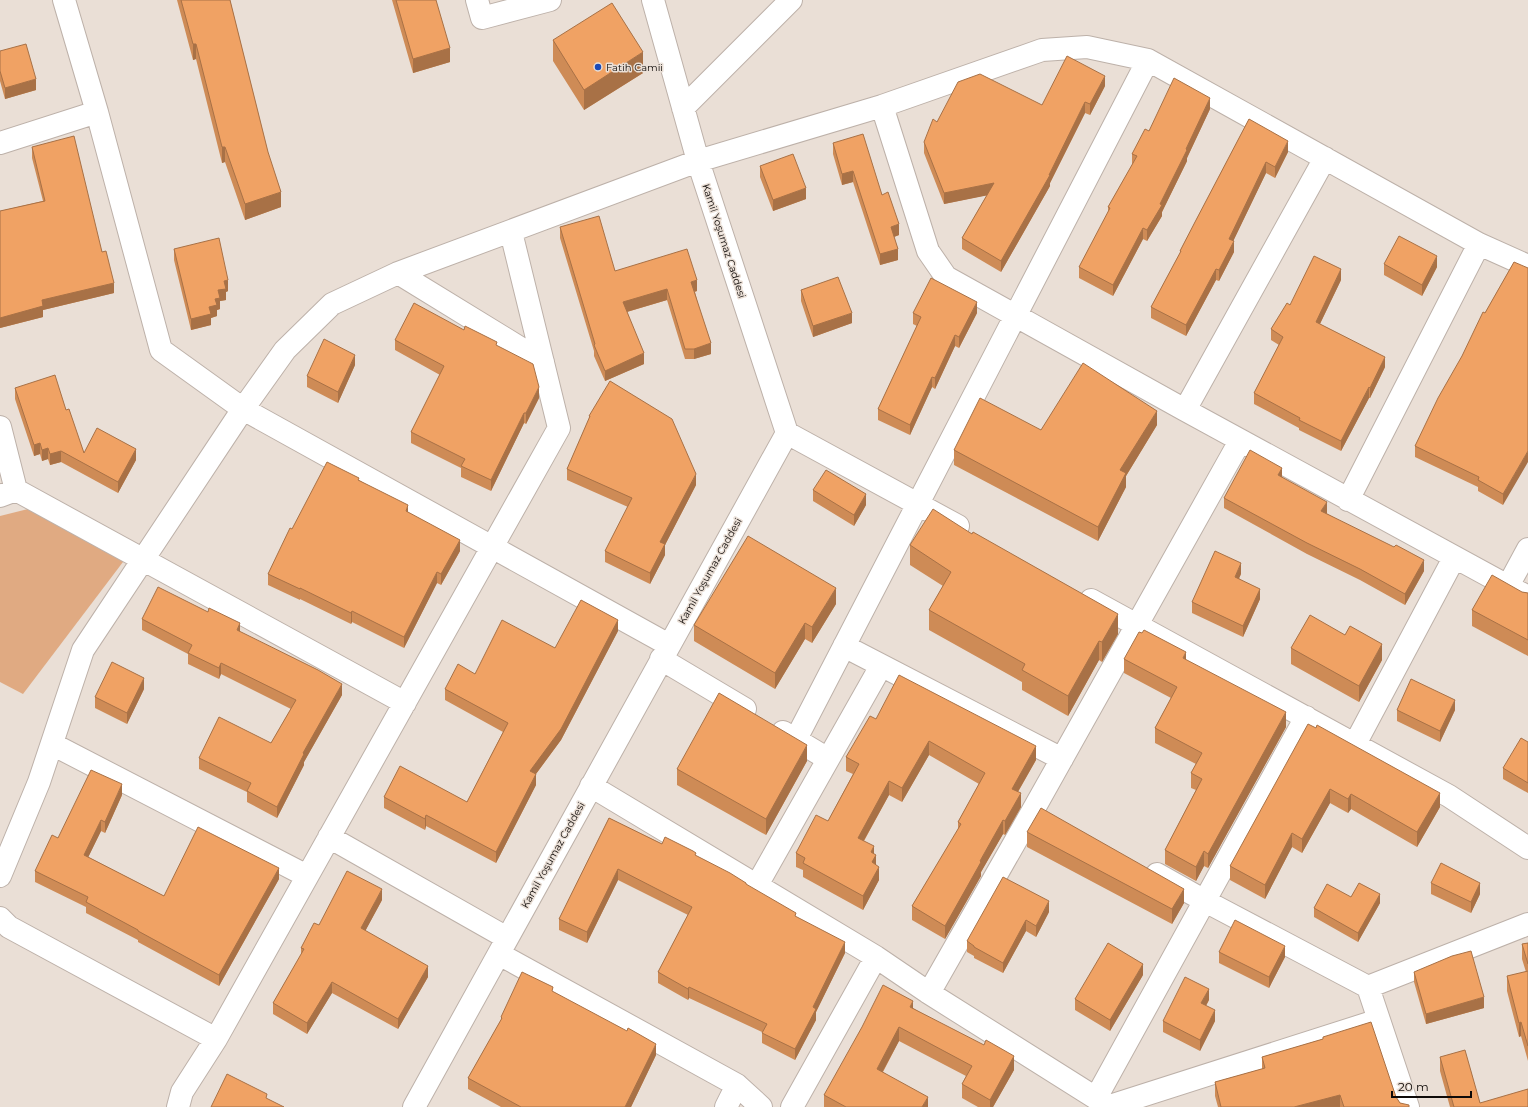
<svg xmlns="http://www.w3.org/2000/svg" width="1528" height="1107" font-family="Montserrat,sans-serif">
<rect width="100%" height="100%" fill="#eadfd6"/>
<path fill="#e0aa82" d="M 32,508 L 126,558 L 23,694 L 0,682 L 0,516 Z"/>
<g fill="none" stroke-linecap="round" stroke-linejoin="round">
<defs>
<path id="minor" d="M 477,0 L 482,18 L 550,0
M 882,106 L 928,251 L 946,277 L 1185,410 L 1528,597
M 683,108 L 791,0
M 97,112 L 161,350 L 243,409 L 669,645
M 0,143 L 97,112 L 64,0
M 398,273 L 543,362
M 1185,410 L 1325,158
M 0,427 L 16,490 L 0,496
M 787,433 L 958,526
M 16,490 L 405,703
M 1348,500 L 1479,244
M 1508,586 L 1528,549
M 1091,600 L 1449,796 L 1528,848
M 844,646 L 1062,759
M 661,659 L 745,709
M 783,732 L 828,759
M 796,739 L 1148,60
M 52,744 L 307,876
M 1355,744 L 1454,558
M 591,786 L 876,957 L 929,993 L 1110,1107
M 329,837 L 507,938
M 1157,874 L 1205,901 L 1368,987 L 1408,1107
M 0,876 L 39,782 L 83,650 L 243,409 L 285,350 L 332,304 L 398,273 L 698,161 L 882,106 L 1042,50 L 1087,47 L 1148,60 L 1479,244 L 1528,266
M 757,885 L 881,666
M 0,918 L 9,927 L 216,1039
M 499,954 L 737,1085 L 761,1107
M 1368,987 L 1528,924
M 929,993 L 1036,805 L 1240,441
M 1096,1098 L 1306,717
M 1110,1106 L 1379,1020
M 178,1107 L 182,1092 L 216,1039 L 559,428 L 511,232
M 414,1107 L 787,433 L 698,161 L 653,0
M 726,1107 L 737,1085
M 792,1107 L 876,957"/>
</defs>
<use href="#minor" stroke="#bdb1a9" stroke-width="24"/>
<use href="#minor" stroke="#fff" stroke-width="22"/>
</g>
<path fill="#ce8b56" d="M 177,0 L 230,0 L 281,207 L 245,220 L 225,162 L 222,163 L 196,59 L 193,60 Z
M 392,0 L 436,0 L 450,62 L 413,73 Z
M 553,40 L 643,73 L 584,110 L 553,61 Z
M 0,51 L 36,90 L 5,99 L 0,81 Z
M 1105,86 L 1090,115 L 1085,113 L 1050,183 L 1050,186 L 1001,272 L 962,249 L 962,238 L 987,195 L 944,204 L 924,153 L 924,142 L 937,122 L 1042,105 Z
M 1210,109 L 1187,158 L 1187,161 L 1162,212 L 1162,216 L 1147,241 L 1143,239 L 1113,296 L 1079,278 L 1079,267 L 1108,213 L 1108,207 L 1132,165 L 1132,154 L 1149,131 Z
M 1249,119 L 1288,152 L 1275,178 L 1266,173 L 1233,241 L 1234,252 L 1219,281 L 1216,280 L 1186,336 L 1151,318 L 1151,307 L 1180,253 L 1180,251 Z
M 833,143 L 882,195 L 899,235 L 894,237 L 898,260 L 880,265 L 853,182 L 842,185 L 833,154 Z
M 32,147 L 102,252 L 114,293 L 43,310 L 43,317 L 0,328 L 0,211 L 43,201 L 32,158 Z
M 760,166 L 806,199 L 773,211 L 760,177 Z
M 560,227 L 615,271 L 697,291 L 695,292 L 711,354 L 694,359 L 685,359 L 667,300 L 627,312 L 644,364 L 605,381 L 594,356 L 594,351 L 560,238 Z
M 174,249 L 228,291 L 226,292 L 226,300 L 220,301 L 220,309 L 217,310 L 217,316 L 211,318 L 211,325 L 191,330 L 174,260 Z
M 1514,262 L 1503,505 L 1478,491 L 1478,487 L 1415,457 L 1415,446 L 1485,313 Z
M 1384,264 L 1437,267 L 1422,296 L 1384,275 Z
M 1341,280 L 1320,324 L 1385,367 L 1370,398 L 1369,398 L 1341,451 L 1299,430 L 1299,428 L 1254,404 L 1254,393 L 1279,345 L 1271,340 L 1271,329 L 1290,305 Z
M 801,290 L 852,323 L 813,337 L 801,301 Z
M 913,313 L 977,313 L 959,348 L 955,346 L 935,389 L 932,387 L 910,435 L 878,420 L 878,409 L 917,326 L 913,324 Z
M 464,330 L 497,346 L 539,398 L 526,424 L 524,423 L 491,491 L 461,477 L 461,468 L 411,443 L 411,432 L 440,375 L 395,350 L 395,340 Z
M 355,365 L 338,403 L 307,387 L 307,376 Z
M 15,388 L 66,410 L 84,453 L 136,460 L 118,493 L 61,462 L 50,465 L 48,459 L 42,461 L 40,454 L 34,456 L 15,399 Z
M 589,416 L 696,485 L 665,545 L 665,555 L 650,584 L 605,562 L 605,551 L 628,507 L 567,480 L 567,469 L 589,419 Z
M 1157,425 L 1126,476 L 1126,487 L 1098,541 L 954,465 L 954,450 L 1041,430 Z
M 1282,477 L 1327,513 L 1326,513 L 1424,571 L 1405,605 L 1360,580 L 1307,554 L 1224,508 L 1224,498 Z
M 359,480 L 408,512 L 460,551 L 441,585 L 437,583 L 404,648 L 352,622 L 351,624 L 300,599 L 300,600 L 268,585 L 268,574 L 292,529 Z
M 813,490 L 866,505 L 854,526 L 813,501 Z
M 910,545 L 1118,634 L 1102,662 L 1099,660 L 1068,716 L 1022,690 L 1022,682 L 929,630 L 929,610 L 943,586 L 910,565 Z
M 1241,574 L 1239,578 L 1260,599 L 1243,637 L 1192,613 L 1192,602 Z
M 1522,592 L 1528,593 L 1528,656 L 1472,626 L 1472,610 Z
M 836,604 L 812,643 L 805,639 L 775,689 L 694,641 L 694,625 Z
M 142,619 L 240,632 L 342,695 L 304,762 L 304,765 L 277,818 L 247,802 L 247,792 L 199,769 L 199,758 L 271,743 L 291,709 L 221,674 L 219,679 L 188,664 L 188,654 L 142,630 Z
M 618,631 L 561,740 L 536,774 L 536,785 L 496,863 L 426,826 L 425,830 L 384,808 L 384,797 L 467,802 L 503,732 L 445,700 L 445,689 L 475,674 L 555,648 Z
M 1291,648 L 1382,660 L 1359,702 L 1291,664 Z
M 1124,659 L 1186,660 L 1286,727 L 1208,868 L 1204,866 L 1196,881 L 1165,864 L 1165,850 L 1196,790 L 1191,788 L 1191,773 L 1196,764 L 1155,743 L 1155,728 L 1171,698 L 1124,673 Z
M 144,689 L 127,724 L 95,708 L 95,697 Z
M 1397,710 L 1455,710 L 1440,742 L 1397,721 Z
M 876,719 L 1036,760 L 1018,792 L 1021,807 L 1005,835 L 1003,834 L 981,872 L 981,876 L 945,939 L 912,920 L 912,906 L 958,830 L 958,822 L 979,784 L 929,755 L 902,802 L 889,795 L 864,841 L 874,854 L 879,880 L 863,910 L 803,877 L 803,870 L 796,867 L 796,853 L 828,821 L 853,774 L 846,771 L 846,757 Z
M 1316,728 L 1440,807 L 1417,847 L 1351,809 L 1348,813 L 1330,803 L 1302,853 L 1292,847 L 1265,899 L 1230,880 L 1230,866 Z
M 1528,742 L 1528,793 L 1503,779 L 1503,768 Z
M 807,761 L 766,835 L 677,785 L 677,769 Z
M 122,795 L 105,833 L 101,831 L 88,857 L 164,896 L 279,879 L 219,986 L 138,942 L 138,940 L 86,913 L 86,907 L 35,882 L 35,871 L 58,838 Z
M 609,818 L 662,844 L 696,856 L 746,885 L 796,917 L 845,953 L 816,1012 L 816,1020 L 795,1060 L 762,1043 L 762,1032 L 689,998 L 688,1000 L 658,983 L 658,972 L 688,915 L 618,880 L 587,943 L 559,930 L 559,919 Z
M 1027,832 L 1184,903 L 1172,924 L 1027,847 Z
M 1431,883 L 1480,894 L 1471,913 L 1431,894 Z
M 1351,897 L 1380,903 L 1358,942 L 1314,917 L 1314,908 Z
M 382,900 L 365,931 L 428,977 L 398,1029 L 332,993 L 307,1034 L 273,1014 L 273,1003 L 301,955 L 301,948 L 319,925 Z
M 1049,912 L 1036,937 L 1026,931 L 1003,973 L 974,958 L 974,956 L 967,952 L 967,941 Z
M 1528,943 L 1528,1061 L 1521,1036 L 1519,1037 L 1507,991 L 1507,976 L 1526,972 L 1522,959 L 1522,944 Z
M 1219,952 L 1285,957 L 1269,988 L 1219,963 Z
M 1414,972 L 1484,1008 L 1426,1024 L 1414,982 Z
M 1143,975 L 1110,1031 L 1075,1010 L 1075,999 Z
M 553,992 L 656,1055 L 631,1107 L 501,1107 L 468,1089 L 468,1078 L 501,1020 L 501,1017 Z
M 1209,1000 L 1206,1006 L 1215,1021 L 1200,1051 L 1163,1032 L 1163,1021 Z
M 913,1008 L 1014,1070 L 993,1107 L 978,1107 L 962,1098 L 962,1084 L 966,1076 L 899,1041 L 883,1072 L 928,1107 L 824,1107 L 824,1095 Z
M 1323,1037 L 1396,1097 L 1400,1103 L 1409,1107 L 1218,1107 L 1215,1096 L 1215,1082 L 1262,1069 L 1262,1057 L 1323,1039 Z
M 1440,1057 L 1480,1103 L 1528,1107 L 1450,1107 L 1440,1071 Z"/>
<path fill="#a87146" d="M 193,44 L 196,44 L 196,59 L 193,60 Z
M 450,48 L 450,62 L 413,73 L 413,59 Z
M 643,52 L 643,73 L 584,110 L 584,90 Z
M 1105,76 L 1105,86 L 1090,115 L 1090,104 Z
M 36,79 L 36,90 L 5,99 L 5,88 Z
M 1210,98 L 1210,109 L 1187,158 L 1187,161 L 1162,212 L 1162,216 L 1147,241 L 1147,230 L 1160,204 Z
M 1085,102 L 1085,113 L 1050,183 L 1050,186 L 1001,272 L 1001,261 L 1049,175 Z
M 1288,141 L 1288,152 L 1275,178 L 1275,167 Z
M 222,147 L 225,147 L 225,162 L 222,163 Z
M 1266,162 L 1266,173 L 1229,250 L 1229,239 Z
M 853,171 L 853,182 L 842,185 L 842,174 Z
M 994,183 L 994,194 L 944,204 L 944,193 Z
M 806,188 L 806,199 L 773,211 L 773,200 Z
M 281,192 L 281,207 L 245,220 L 245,204 Z
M 899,224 L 899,235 L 891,238 L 891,227 Z
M 1143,228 L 1143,239 L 1113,296 L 1113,285 Z
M 1234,241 L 1234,252 L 1219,281 L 1219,270 Z
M 898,249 L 898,260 L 880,265 L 880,254 Z
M 1437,256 L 1437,267 L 1422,296 L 1422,285 Z
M 1216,269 L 1216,280 L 1186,336 L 1186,325 Z
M 1341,269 L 1341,280 L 1316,332 L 1316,322 Z
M 228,280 L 228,291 L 226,292 L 226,300 L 220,301 L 220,309 L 217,310 L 217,316 L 211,318 L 211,325 L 191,330 L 191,319 L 215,299 L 218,290 L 224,281 Z
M 697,280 L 697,291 L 691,292 L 691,282 Z
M 114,283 L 114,293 L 43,310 L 43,317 L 0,328 L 0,318 L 42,300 Z
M 667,289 L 667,300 L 623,313 L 623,302 Z
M 977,302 L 977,313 L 959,348 L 959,337 Z
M 852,313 L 852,323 L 813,337 L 813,326 Z
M 955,335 L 955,346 L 935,389 L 935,378 Z
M 711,343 L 711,354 L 694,359 L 694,349 Z
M 644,353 L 644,364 L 605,381 L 605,371 Z
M 355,355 L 355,365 L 338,403 L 338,392 Z
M 1385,357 L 1385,367 L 1370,398 L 1370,388 Z
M 932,377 L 932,387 L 910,435 L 910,425 Z
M 539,387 L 539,398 L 526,424 L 526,413 Z
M 1369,387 L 1369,398 L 1341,451 L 1341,441 Z
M 1157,411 L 1157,425 L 1126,476 L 1126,487 L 1098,541 L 1098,527 L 1120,470 Z
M 524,413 L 524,423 L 491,491 L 491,480 Z
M 40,443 L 40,454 L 34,456 L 34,445 Z
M 48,448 L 48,459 L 42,461 L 42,450 Z
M 136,449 L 136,460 L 118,493 L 118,482 Z
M 61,451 L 61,462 L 50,465 L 50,454 Z
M 1528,451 L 1528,462 L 1503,505 L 1503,494 Z
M 1282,468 L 1282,479 L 1278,475 Z
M 696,474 L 696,485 L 665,545 L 665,555 L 650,584 L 650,573 L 660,542 Z
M 866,494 L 866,505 L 854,526 L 854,515 Z
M 1327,502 L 1327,513 L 1321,522 L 1321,511 Z
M 408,505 L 408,516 L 406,511 Z
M 460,540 L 460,551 L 441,585 L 441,574 Z
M 1424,560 L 1424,571 L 1405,605 L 1405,594 Z
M 1241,563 L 1241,574 L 1235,587 L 1235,577 Z
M 437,572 L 437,583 L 404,648 L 404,637 Z
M 836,588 L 836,604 L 812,643 L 812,627 Z
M 1260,589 L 1260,599 L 1243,637 L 1243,626 Z
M 352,611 L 352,622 L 351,624 L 351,613 Z
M 1118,614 L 1118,634 L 1102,662 L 1102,642 Z
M 618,620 L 618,631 L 561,740 L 530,782 L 530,771 Z
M 240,623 L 240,634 L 237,630 Z
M 805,623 L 805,639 L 775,689 L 775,673 Z
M 1099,641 L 1099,660 L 1068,716 L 1068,696 Z
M 1382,644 L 1382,660 L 1359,702 L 1359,686 Z
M 1186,652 L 1186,666 L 1183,658 Z
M 221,663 L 221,674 L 219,679 L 219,668 Z
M 144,678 L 144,689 L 127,724 L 127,713 Z
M 342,684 L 342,695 L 304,762 L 304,765 L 277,818 L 277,807 L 303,753 Z
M 1455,700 L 1455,710 L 1440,742 L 1440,731 Z
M 1286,712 L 1286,727 L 1208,868 L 1208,854 Z
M 929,741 L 929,755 L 902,802 L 902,788 Z
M 807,745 L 807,761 L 766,835 L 766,819 Z
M 1036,746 L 1036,760 L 1012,802 L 1012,789 Z
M 536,774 L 536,785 L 496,863 L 496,852 Z
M 889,781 L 889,795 L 858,851 L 858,838 Z
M 122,784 L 122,795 L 105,833 L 105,822 Z
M 1330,789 L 1330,803 L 1302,853 L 1302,839 Z
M 1021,793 L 1021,807 L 1005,835 L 1005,821 Z
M 1440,793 L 1440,807 L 1417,847 L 1417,832 Z
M 1351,794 L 1351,809 L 1348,813 L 1348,799 Z
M 426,815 L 426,826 L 425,830 L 425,819 Z
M 101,820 L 101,831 L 84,866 L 84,855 Z
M 1003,820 L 1003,834 L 981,872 L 981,876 L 945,939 L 945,926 L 980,861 Z
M 1292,833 L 1292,847 L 1265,899 L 1265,885 Z
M 874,846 L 874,858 L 876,855 L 876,869 L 872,876 L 871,852 Z
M 1204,851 L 1204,866 L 1196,881 L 1196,867 Z
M 879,867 L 879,880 L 863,910 L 863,896 Z
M 279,868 L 279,879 L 219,986 L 219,975 Z
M 618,869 L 618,880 L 587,943 L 587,932 Z
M 1480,883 L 1480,894 L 1471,913 L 1471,902 Z
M 382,889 L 382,900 L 361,939 L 361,928 Z
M 1184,889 L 1184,903 L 1172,924 L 1172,909 Z
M 1380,894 L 1380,903 L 1358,942 L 1358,933 Z
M 1049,901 L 1049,912 L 1036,937 L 1036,926 Z
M 1026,920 L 1026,931 L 1003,973 L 1003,963 Z
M 845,942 L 845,953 L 816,1012 L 816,1020 L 795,1060 L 795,1049 L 813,1007 Z
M 1285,946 L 1285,957 L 1269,988 L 1269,977 Z
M 1143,964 L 1143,975 L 1110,1031 L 1110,1020 Z
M 428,966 L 428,977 L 398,1029 L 398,1019 Z
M 332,982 L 332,993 L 307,1034 L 307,1023 Z
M 689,987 L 689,998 L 688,1000 L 688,989 Z
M 1209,989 L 1209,1000 L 1201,1014 L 1201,1003 Z
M 1484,997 L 1484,1008 L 1426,1024 L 1426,1014 Z
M 913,1001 L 913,1014 L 910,1007 Z
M 1215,1010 L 1215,1021 L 1200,1051 L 1200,1040 Z
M 1521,1022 L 1521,1036 L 1519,1037 L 1519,1023 Z
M 899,1027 L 899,1041 L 877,1082 L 877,1069 Z
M 656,1044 L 656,1055 L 631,1107 L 625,1107 Z
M 1014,1056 L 1014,1070 L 993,1107 L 990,1107 L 990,1100 Z
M 1340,1095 L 1340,1107 L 1294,1107 Z
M 928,1097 L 928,1107 L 922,1107 Z"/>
<path fill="#f0a264" stroke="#a87146" d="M 181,0 L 230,0 L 268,152 L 281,192 L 245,204 L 225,147 L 222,147 L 196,44 L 193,44 Z
M 396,0 L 436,0 L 450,48 L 413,59 Z
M 612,3 L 643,52 L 584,90 L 553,40 Z
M 26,44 L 36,79 L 5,88 L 0,71 L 0,51 Z
M 1067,56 L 1105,76 L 1090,104 L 1085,102 L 1049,175 L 1050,175 L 1001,261 L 962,238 L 994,183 L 944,193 L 924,142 L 933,119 L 937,122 L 958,82 L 980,74 L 1042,105 Z
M 1174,78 L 1210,98 L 1186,149 L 1187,150 L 1160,204 L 1162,205 L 1147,230 L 1143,228 L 1113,285 L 1079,267 L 1110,208 L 1108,207 L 1137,156 L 1132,154 L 1145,129 L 1149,131 Z
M 1249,119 L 1288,141 L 1275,167 L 1266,162 L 1229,239 L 1234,241 L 1219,270 L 1216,269 L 1186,325 L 1151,307 L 1181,251 L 1180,251 L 1195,222 Z
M 863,134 L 882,195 L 888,192 L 899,224 L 891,227 L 898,249 L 880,254 L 853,171 L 842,174 L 833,143 Z
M 74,136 L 102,252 L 106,251 L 114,283 L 42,300 L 43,306 L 0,318 L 0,211 L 45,201 L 32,147 Z
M 793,154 L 806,188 L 773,200 L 760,166 Z
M 599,216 L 615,271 L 687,249 L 697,280 L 691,282 L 711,343 L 694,349 L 685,349 L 667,289 L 623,302 L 644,353 L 605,371 L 594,345 L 595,344 L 560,227 Z
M 1399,236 L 1437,256 L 1422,285 L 1384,264 Z
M 219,238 L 228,280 L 224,281 L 226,289 L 218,290 L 220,298 L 215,299 L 217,305 L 209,307 L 211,314 L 191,319 L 174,249 Z
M 1314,256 L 1341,269 L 1316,322 L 1385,357 L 1370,388 L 1369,387 L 1341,441 L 1299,420 L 1300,418 L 1254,393 L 1283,337 L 1271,329 L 1287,303 L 1290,305 Z
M 1514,262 L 1528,268 L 1528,451 L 1503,494 L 1478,480 L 1479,477 L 1415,446 L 1438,398 L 1462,356 L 1483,312 L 1485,313 Z
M 838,277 L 852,313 L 813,326 L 801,290 Z
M 931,278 L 977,302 L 959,337 L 955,335 L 935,378 L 932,377 L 910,425 L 878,409 L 921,317 L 913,313 Z
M 414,303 L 464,330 L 465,326 L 497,342 L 496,345 L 533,364 L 539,387 L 526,413 L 524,413 L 491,480 L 461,466 L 465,459 L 411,432 L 444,366 L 395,340 Z
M 324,339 L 355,355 L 338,392 L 307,376 Z
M 1083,363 L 1157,411 L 1120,470 L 1126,473 L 1098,527 L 954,450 L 980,398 L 1041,430 Z
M 55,375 L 66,410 L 69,409 L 84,453 L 97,428 L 136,449 L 118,482 L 61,451 L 50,454 L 48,448 L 42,450 L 40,443 L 34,445 L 15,388 Z
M 610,381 L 672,419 L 696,474 L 660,542 L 665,544 L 650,573 L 605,551 L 632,498 L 567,469 L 590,416 L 589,416 Z
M 1250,450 L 1282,468 L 1278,475 L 1327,502 L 1321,511 L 1394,547 L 1396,545 L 1424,560 L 1405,594 L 1360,569 L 1307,543 L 1224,498 Z
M 327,462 L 359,478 L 358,480 L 408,505 L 406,511 L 460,540 L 441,574 L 437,572 L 404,637 L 352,611 L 351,613 L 300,588 L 300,589 L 268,574 L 290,528 L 292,529 Z
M 826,470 L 866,494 L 854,515 L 813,490 Z
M 933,509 L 972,534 L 973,532 L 1118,614 L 1102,642 L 1099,641 L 1068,696 L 1022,670 L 1025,664 L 929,610 L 951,572 L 910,545 Z
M 748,536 L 836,588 L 812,627 L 805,623 L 775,673 L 694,625 Z
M 1215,551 L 1241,563 L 1235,577 L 1260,589 L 1243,626 L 1192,602 Z
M 1492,575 L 1522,592 L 1528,593 L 1528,640 L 1472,610 Z
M 158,587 L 208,612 L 209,608 L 240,623 L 237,630 L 318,670 L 342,684 L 303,753 L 304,754 L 277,807 L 247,791 L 251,783 L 199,758 L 219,717 L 271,743 L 296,700 L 221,663 L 219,668 L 188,653 L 192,645 L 142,619 Z
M 581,600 L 618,620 L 561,729 L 530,771 L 536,774 L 496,852 L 426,815 L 425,819 L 384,797 L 400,766 L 467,802 L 508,723 L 445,689 L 458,664 L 475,674 L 502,620 L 555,648 Z
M 1310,615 L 1345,635 L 1350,626 L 1382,644 L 1359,686 L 1291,648 Z
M 1144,630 L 1186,652 L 1183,658 L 1286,712 L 1208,854 L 1204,851 L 1196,867 L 1165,850 L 1202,779 L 1191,773 L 1202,753 L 1155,728 L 1177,687 L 1124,659 L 1139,632 L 1142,633 Z
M 112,662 L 144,678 L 127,713 L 95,697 Z
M 899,675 L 1036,746 L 1012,789 L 1021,793 L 1005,821 L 1003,820 L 980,861 L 981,862 L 945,926 L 912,906 L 961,824 L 958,822 L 985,773 L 929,741 L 902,788 L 889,781 L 858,838 L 874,846 L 871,852 L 876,855 L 872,862 L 879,867 L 863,896 L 803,863 L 805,858 L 796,853 L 816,815 L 828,821 L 859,764 L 846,757 L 870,716 L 876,719 Z
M 1411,679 L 1455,700 L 1440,731 L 1397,710 Z
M 719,693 L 807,745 L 766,819 L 677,769 Z
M 1308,724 L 1316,728 L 1317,725 L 1440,793 L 1417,832 L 1351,794 L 1348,799 L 1330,789 L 1302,839 L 1292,833 L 1265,885 L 1230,866 Z
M 1521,738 L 1528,742 L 1528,783 L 1503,768 Z
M 91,770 L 122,784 L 105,822 L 101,820 L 84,855 L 164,896 L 198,827 L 279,868 L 219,975 L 138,931 L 138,930 L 86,902 L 88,897 L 35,871 L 52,835 L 58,838 Z
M 1041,808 L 1184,889 L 1172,909 L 1027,832 Z
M 609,818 L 662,844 L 665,837 L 693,851 L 696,853 L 695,855 L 730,873 L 746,883 L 746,884 L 796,913 L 795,916 L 845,942 L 813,1007 L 816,1009 L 795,1049 L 762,1033 L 767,1024 L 689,987 L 688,989 L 658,972 L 692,907 L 618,869 L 587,932 L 559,919 Z
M 1441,863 L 1480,883 L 1471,902 L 1431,883 Z
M 347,871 L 382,889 L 361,928 L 428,966 L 398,1019 L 332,982 L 307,1023 L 273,1003 L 304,949 L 301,948 L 314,923 L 319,925 Z
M 1003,877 L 1049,901 L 1036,926 L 1026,920 L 1003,963 L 974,947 L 974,946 L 967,941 Z
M 1359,883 L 1380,894 L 1358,933 L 1314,908 L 1327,884 L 1351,897 Z
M 1235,920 L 1285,946 L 1269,977 L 1219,952 Z
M 1108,943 L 1143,964 L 1110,1020 L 1075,999 Z
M 1528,943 L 1528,964 L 1522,944 Z
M 1471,951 L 1484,997 L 1426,1014 L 1414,972 L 1452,956 Z
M 1528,971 L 1528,1046 L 1521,1022 L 1519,1023 L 1507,976 Z
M 522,972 L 553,987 L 552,991 L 627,1031 L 628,1028 L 656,1044 L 625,1107 L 521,1107 L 468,1078 L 502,1018 L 501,1017 Z
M 1185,977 L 1209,989 L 1201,1003 L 1215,1010 L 1200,1040 L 1163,1021 Z
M 883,985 L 913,1001 L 910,1007 L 984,1045 L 986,1040 L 1014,1056 L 990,1100 L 962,1084 L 972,1066 L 899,1027 L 877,1069 L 928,1097 L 922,1107 L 846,1107 L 824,1095 L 862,1027 Z
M 1371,1022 L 1396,1097 L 1400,1103 L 1409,1105 L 1409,1107 L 1344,1107 L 1340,1095 L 1294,1107 L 1221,1107 L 1215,1082 L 1265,1068 L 1262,1057 L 1323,1039 L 1323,1037 Z
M 1465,1050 L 1480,1103 L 1528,1089 L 1528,1107 L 1454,1107 L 1440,1057 Z
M 227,1074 L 267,1094 L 266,1098 L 284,1107 L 211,1107 Z"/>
<circle fill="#1c4ab7" stroke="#eadfd6" stroke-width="1.5" cx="598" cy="67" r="4"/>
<g text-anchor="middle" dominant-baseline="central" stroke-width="3" stroke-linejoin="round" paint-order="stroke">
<g font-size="10" fill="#0e0a08" stroke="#eadfd6" text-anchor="start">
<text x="606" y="67">Fatih Camii</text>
</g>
<g font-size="10" fill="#0e0a08" stroke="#eadfd6">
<text transform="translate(724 241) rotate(72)">Kamil Yoşumaz Caddesi</text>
<text transform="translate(710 571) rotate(-61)">Kamil Yoşumaz Caddesi</text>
<text transform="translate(553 855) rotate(-61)">Kamil Yoşumaz Caddesi</text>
</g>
</g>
<path d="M1392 1091v6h79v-6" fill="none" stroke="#0e0a08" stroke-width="2"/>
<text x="1398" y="1091" font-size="12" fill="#0e0a08" stroke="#eadfd6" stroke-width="3" paint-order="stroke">20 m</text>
</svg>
